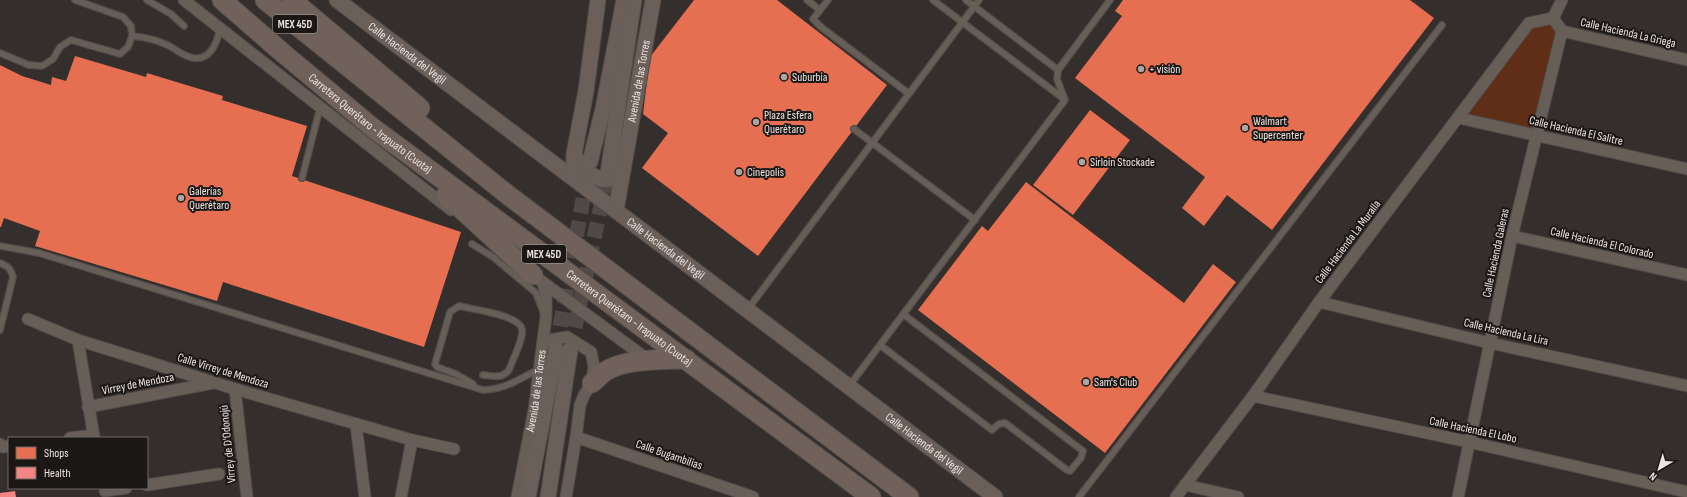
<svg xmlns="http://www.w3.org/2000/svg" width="1687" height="497" font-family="'Sofia Sans Condensed',sans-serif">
<rect width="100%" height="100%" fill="#342e2c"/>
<path fill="#602d16" d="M 1553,18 L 1562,31 L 1538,136 L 1459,118 L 1529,23 Z"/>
<path fill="#e76f51" d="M 694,0 L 777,0 L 887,85 L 758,256 L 642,168 L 668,133 L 643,114 L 650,57 Z
M 1123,0 L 1410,0 L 1434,18 L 1272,230 L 1227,195 L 1204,226 L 1182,208 L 1205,177 L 1075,78 L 1122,16 L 1115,11 Z
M 75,56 L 146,77 L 147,73 L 183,84 L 223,96 L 222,100 L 307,126 L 292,176 L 461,232 L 424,347 L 223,282 L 217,301 L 35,246 L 40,231 L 4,218 L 1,227 L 0,227 L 0,65 L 22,76 L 51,85 L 52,77 L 66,81 Z
M 1090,110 L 1130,140 L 1073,215 L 1033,185 Z
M 1026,182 L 1184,303 L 1213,264 L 1236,282 L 1105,453 L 918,310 L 982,226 L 988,231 Z"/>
<path fill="#f28482" d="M 15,491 L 16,497 L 0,497 L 0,493 Z"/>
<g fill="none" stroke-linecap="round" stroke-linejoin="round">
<path stroke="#504947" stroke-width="15" stroke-dasharray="15 8" stroke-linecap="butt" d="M 556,349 L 587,177
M 570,350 L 608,173"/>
<defs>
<path id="lane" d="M 75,0 L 123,17 L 131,26 L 132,36
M 147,0 L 171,14 L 184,26
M 807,0 L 820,10
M 828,0 L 813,19 L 821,27 L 908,93
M 933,0 L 1064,99
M 0,53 L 29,65 L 42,66 L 53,59 L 60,47 L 71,40 L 120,54 L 128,47 L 132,36 C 144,37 154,39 165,44 C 173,47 179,53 187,56 C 208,65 217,45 220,28
M 1058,70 L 1110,0
M 854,129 L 975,220
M 302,178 L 320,108
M 472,244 L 493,257 L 536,293 L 543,311
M 0,246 L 39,253 L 483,390 C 507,389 518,379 538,370
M 0,263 C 8,266 11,269 13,277 L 0,330
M 748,309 L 979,0
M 880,345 L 992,430 L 999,424 L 1005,423 L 1067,470 L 1070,471 L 1081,458 L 1083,451 L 903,314
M 473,384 L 456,374 L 437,367 L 435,364 L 450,312 L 459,306 C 472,309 519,315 522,329 C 524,338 512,361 509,370 C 502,379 494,376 483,375
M 849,386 L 1065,100 L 1057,79 L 1058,70 L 966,0
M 1079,497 L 1442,25"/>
<g id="street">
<path d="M 184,0 L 451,210"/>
<path d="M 1553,18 L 1562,0"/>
<path d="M 1562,31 L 1687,60"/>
<path d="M 1459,118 L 1687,169"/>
<path d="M 1512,236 L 1687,275"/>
<path d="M 529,272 L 647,359"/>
<path d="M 1319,302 L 1490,343 L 1687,386"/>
<path d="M 28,319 L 78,340 L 235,389 L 412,440 L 454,449"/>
<path d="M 78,340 L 94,438"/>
<path d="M 543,341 L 567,337 L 591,352 L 594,366 L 592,383 L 584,395 L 580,405 L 576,437 L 566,497"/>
<path d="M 235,389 L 247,497"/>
<path d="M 1253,396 L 1469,442 L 1687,492"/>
<path d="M 88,407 L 213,383"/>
<path d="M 356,424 L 365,497"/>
<path d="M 576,437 L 753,497"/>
<path d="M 70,438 L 94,435"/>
<path d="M 0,444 L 3,447 L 9,446"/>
<path d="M 147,485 L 219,474"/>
<path d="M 1185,485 L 1238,497"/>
<path d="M 105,491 L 126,488"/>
<path d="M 401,497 L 412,440"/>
<path id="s1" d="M 517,497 L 534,410 L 546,317 L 546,297 L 543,283"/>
<path d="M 1176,497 L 1253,396 L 1319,302 L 1529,23 L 1553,18"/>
<path d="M 1458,497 L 1512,236 L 1562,31 L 1553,18"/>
</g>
<g id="secondary">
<path id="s2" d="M 337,0 L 995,497"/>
<path d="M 575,157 C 587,173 598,185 619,177"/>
<path d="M 590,162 L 603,109 L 624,0"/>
<path d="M 608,173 L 634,0"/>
<path d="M 574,178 L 574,154 L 586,91 L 598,0"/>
<path id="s3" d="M 616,210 L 653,0"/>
<path d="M 528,497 L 556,349"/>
<path d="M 548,497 L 570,350"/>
</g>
<g id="highway">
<path id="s4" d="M 222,0 L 284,54 L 373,128 L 871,497"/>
<path d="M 265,0 L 508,195 L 909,497"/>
<path d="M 292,0 L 420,108"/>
<path d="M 446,195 L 533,275"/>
<path d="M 592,383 C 597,379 601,374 606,371 C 624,359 665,359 686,359"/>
</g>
</defs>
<use href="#lane" stroke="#514c4a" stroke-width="8"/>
<use href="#street" stroke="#514c4a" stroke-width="13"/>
<use href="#secondary" stroke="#514c4a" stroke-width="17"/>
<use href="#highway" stroke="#514c4a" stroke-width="21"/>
<use href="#lane" stroke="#685e58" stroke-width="5.5"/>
<use href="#street" stroke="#685e58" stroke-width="11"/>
<use href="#secondary" stroke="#6b5f59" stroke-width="15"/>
<use href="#highway" stroke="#70625a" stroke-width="19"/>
</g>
<g fill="#aca5a2" stroke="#1b1715" stroke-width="1.5">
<circle cx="1141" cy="69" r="4"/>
<circle cx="784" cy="77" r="4"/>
<circle cx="756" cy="122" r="4"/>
<circle cx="1245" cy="128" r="4"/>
<circle cx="1082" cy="162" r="4"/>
<circle cx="739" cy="172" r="4"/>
<circle cx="181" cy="198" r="4"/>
<circle cx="1086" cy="382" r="4"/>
</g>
<g text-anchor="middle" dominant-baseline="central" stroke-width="4" stroke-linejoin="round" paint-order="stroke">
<g fill="#1b1715" stroke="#ada7a4" stroke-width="1">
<rect x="273" y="15" width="44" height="18" rx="3"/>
<rect x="522" y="245" width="44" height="18" rx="3"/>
</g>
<g font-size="11" font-weight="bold" fill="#ece5e2">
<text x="295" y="24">MEX 45D</text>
<text x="544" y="254">MEX 45D</text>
</g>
<g font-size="12" fill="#ece5e2" stroke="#1b1715">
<text transform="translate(1628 33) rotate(13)">Calle Hacienda La Griega</text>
<text stroke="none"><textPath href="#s2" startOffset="88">Calle Hacienda del Vegil</textPath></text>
<text stroke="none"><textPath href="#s3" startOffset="131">Avenida de las Torres</textPath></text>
<text stroke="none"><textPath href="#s4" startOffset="193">Carretera Querétaro - Irapuato (Cuota)</textPath></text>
<text transform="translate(1576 131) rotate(13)">Calle Hacienda El Salitre</text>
<text transform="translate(1348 242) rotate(-53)">Calle Hacienda La Muralla</text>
<text transform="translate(1602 243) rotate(13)">Calle Hacienda El Colorado</text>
<text stroke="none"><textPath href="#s2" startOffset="412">Calle Hacienda del Vegil</textPath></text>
<text transform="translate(1496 253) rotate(-78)">Calle Hacienda Galeras</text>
<text stroke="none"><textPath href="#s4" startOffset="517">Carretera Querétaro - Irapuato (Cuota)</textPath></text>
<text transform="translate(1506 332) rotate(13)">Calle Hacienda La Lira</text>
<text transform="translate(223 371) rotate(17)">Calle Virrey de Mendoza</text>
<text transform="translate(138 384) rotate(-11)">Virrey de Mendoza</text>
<text stroke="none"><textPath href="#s1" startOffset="108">Avenida de las Torres</textPath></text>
<text transform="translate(1473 430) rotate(12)">Calle Hacienda El Lobo</text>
<text transform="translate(228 444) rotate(-96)">Virrey de D'Odonojú</text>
<text stroke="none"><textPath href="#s2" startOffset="736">Calle Hacienda del Vegil</textPath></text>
<text transform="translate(669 455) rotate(19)">Calle Bugambilias</text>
</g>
<g font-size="12" fill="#ece5e2" stroke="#1b1715" text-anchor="start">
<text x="1149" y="69">+ visión</text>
<text x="792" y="77">Suburbia</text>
<text x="764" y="115">Plaza Esfera<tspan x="764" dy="14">Querétaro</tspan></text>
<text x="1253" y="121">Walmart<tspan x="1253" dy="14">Supercenter</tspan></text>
<text x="1090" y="162">Sirloin Stockade</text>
<text x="747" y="172">Cinepolis</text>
<text x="189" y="191">Galerías<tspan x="189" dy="14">Querétaro</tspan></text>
<text x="1094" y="382">Sam's Club</text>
</g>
</g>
<rect x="8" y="437" width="140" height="52" fill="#1b1715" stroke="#6f6967"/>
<rect x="16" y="447" width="20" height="12" fill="#e76f51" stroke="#6f6967"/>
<text x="44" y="457" font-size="12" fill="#ece5e2">Shops</text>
<rect x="16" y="467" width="20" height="12" fill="#f28482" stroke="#6f6967"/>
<text x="44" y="477" font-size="12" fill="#ece5e2">Health</text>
<g transform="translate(1659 469) rotate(218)" stroke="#1b1715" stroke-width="3" paint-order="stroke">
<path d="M0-3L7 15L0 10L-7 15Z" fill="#ece5e2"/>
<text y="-6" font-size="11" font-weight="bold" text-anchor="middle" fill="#ece5e2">N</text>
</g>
</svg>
